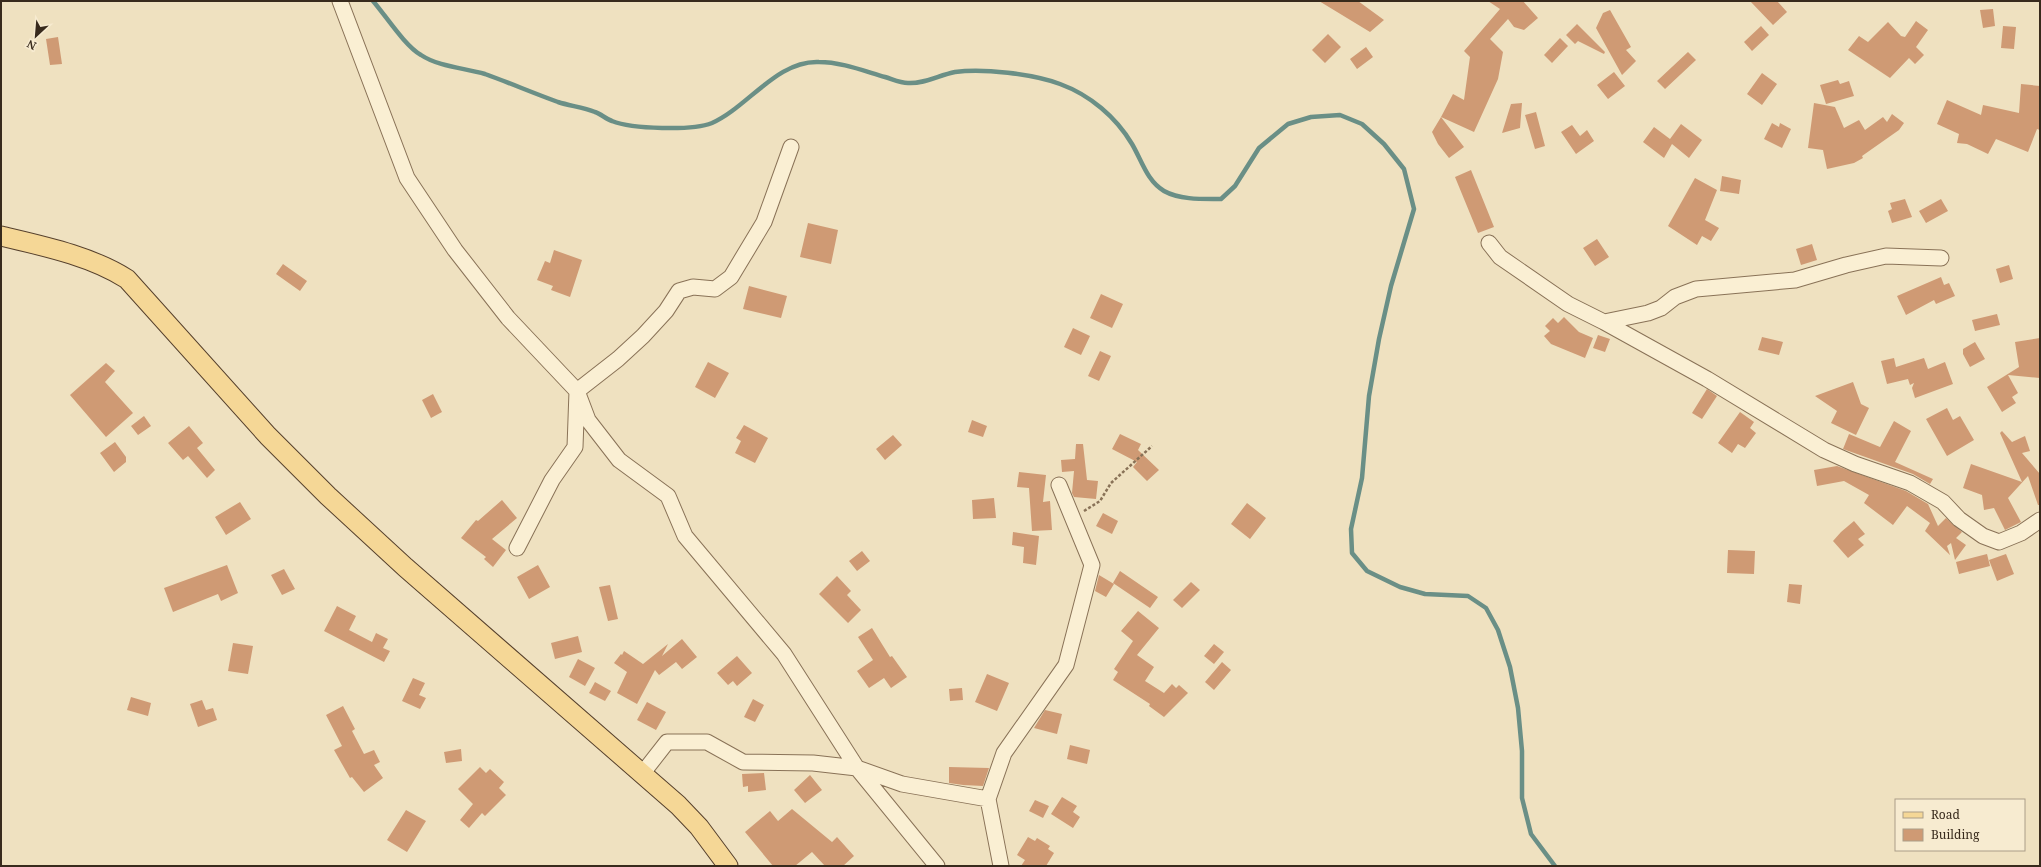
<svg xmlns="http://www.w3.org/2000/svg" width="2041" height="867" font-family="'Noto Serif',serif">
<rect width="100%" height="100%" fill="#efe1c0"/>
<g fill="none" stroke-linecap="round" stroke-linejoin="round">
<path stroke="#6a8f86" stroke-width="4.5" d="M 373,1 C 386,16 405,46 421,55 C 439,67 465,68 485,74 C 510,83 533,93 558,102 C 570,106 583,107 595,112 C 601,114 606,119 612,121 C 632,129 692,131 712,123 C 748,107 777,60 819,62 C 841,62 864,71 885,77 C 892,79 900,83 908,83 C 925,84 939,75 955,72 C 983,68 1033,74 1060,84 C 1090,95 1116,117 1132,144 C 1142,161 1147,181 1164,191 C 1180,200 1203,199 1221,199 L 1235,186 L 1259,148 L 1288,124 L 1311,117 L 1340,115 L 1362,124 L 1384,144 L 1404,169 L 1414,209 L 1391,286 L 1379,339 L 1369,396 L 1362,478 L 1351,529 L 1352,553 L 1367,571 L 1400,587 L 1425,594 L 1468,596 L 1486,608 L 1498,630 L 1510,667 L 1518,708 L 1522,751 L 1522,798 L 1531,834 L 1555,866"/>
</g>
<path fill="#cf9a74" d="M 1319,1 L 1358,1 L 1384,20 L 1370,32 Z
M 1488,1 L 1523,1 L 1538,18 L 1524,30 L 1514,27 L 1508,19 L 1490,39 L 1503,52 L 1498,79 L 1474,132 L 1441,117 L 1453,94 L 1464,100 L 1470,57 L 1464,51 L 1500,9 Z
M 1750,1 L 1777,1 L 1787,12 L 1773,25 Z
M 1993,9 L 1995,26 L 1983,28 L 1980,10 Z
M 1610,10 L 1631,47 L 1626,50 L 1636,61 L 1622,75 L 1596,28 L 1603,13 Z
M 1916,21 L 1928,30 L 1916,47 L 1924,55 L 1915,64 L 1909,58 L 1890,78 L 1848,50 L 1859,36 L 1868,42 L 1888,22 L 1901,36 L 1905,37 Z
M 1577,24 L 1605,52 L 1604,54 L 1578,41 L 1575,44 L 1566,35 Z
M 1761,26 L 1769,35 L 1752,51 L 1744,42 Z
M 2003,26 L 2016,27 L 2014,49 L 2001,48 Z
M 1328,34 L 1341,47 L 1325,63 L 1312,50 Z
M 58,37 L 62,64 L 50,65 L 46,39 Z
M 1560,38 L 1568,46 L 1552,63 L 1544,55 Z
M 1366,47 L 1373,57 L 1357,69 L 1350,59 Z
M 1688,52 L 1696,60 L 1665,89 L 1657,81 Z
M 1614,72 L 1625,86 L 1608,99 L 1597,85 Z
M 1762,73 L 1777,84 L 1762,105 L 1747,94 Z
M 1838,80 L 1840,84 L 1849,81 L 1854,96 L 1826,104 L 1820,85 Z
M 2021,84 L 2040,86 L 2040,130 L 2037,129 L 2028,152 L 1996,139 L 1988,154 L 1967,144 L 1957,143 L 1959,134 L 1937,124 L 1947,100 L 1981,115 L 1983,105 L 2019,113 Z
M 1522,103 L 1520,128 L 1502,133 L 1511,104 Z
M 1814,103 L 1835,107 L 1844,128 L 1859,120 L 1865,130 L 1883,117 L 1887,122 L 1892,114 L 1904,123 L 1899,130 L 1862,156 L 1863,158 L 1854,163 L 1827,169 L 1823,150 L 1808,148 Z
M 1536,112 L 1545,146 L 1535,149 L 1525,115 Z
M 1441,117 L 1464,147 L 1449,158 L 1438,144 L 1432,132 Z
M 1772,123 L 1779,127 L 1780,123 L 1791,129 L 1782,148 L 1764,139 Z
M 1681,124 L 1702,140 L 1689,158 L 1672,144 L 1664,158 L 1643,142 L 1654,127 L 1670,139 Z
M 1572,125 L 1580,136 L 1587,130 L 1594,141 L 1576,154 L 1561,132 Z
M 1471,170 L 1494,227 L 1478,233 L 1455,177 Z
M 1722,176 L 1741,180 L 1739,194 L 1720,191 Z
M 1695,178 L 1717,190 L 1705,220 L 1719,228 L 1711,241 L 1702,236 L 1697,245 L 1668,226 Z
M 1905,199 L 1912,217 L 1892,223 L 1888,211 L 1892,209 L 1890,203 Z
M 1941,199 L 1948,211 L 1926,223 L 1919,211 Z
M 808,223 L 838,230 L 831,264 L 800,257 Z
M 1597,239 L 1609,257 L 1595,266 L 1583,248 Z
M 1812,244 L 1817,260 L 1801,265 L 1796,249 Z
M 554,250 L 582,260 L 570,297 L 551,290 L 553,286 L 537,280 L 545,261 L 550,263 Z
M 283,264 L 307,281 L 300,291 L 276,274 Z
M 2009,265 L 2013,279 L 2000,283 L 1996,269 Z
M 1941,277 L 1944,285 L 1949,283 L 1955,296 L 1936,304 L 1934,300 L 1906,315 L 1897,296 Z
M 749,286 L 787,296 L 781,318 L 743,309 Z
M 1101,294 L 1123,304 L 1112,328 L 1090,318 Z
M 1997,314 L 2000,325 L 1975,331 L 1972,320 Z
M 1564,317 L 1579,332 L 1593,338 L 1585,358 L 1551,344 L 1544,336 L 1550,331 L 1545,326 L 1553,318 L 1558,323 Z
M 1073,328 L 1090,336 L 1081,355 L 1064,347 Z
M 1598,335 L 1610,339 L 1605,352 L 1593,348 Z
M 1762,337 L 1783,342 L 1779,355 L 1758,350 Z
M 2040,338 L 2040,378 L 2008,375 L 2018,393 L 2012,397 L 2016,403 L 2002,412 L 1987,387 L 2019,367 L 2015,342 Z
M 1975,342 L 1985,359 L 1970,367 L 1963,354 L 1963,349 Z
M 1100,351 L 1111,356 L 1099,381 L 1088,376 Z
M 1894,358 L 1896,367 L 1924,358 L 1928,369 L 1945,362 L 1953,384 L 1915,398 L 1912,388 L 1914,383 L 1910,385 L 1908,379 L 1887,384 L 1881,361 Z
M 708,362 L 729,373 L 715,398 L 695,387 Z
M 106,363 L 115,371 L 105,382 L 133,413 L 106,437 L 70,395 Z
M 1853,382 L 1861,404 L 1869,408 L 1856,435 L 1831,423 L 1837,411 L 1815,396 Z
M 1707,389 L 1717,396 L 1702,419 L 1692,413 Z
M 433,394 L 442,412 L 431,418 L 422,400 Z
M 1947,408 L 1953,420 L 1960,416 L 1974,440 L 1947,456 L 1926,419 Z
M 1740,412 L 1754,422 L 1750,428 L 1756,433 L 1745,448 L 1738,444 L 1732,453 L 1718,443 Z
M 144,416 L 151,426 L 138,435 L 131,426 Z
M 972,420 L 987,426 L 983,437 L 968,432 Z
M 1894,421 L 1911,431 L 1895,462 L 1933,479 L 1930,484 L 1913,474 L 1843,449 L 1849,434 L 1880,447 Z
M 744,425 L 768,438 L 755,463 L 735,453 L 741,441 L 736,438 Z
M 189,426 L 203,443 L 197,448 L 215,470 L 207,478 L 188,456 L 183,460 L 168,443 Z
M 2002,431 L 2012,442 L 2025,436 L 2030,451 L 2022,453 L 2040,474 L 2040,505 L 2038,505 L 2028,476 L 2008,498 L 2021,522 L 2005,530 L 1994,508 L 1984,510 L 1982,495 L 1963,488 L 1971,464 L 2022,482 L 2000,433 Z
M 1120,434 L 1141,444 L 1138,450 L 1159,470 L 1147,481 L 1133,467 L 1137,462 L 1112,449 Z
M 893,435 L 902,445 L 885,460 L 876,449 Z
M 115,442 L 126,457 L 126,462 L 114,472 L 100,453 Z
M 1076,444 L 1083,444 L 1087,480 L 1098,481 L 1096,499 L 1074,497 L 1072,493 L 1074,471 L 1062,472 L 1061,460 L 1075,459 Z
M 1837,466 L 1906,491 L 1928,504 L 1938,526 L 1946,518 L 1962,532 L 1956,538 L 1966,545 L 1955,560 L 1951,543 L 1947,546 L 1950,555 L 1925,531 L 1930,523 L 1907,506 L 1893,525 L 1864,503 L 1869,495 L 1844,481 L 1817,486 L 1814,470 Z
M 1019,472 L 1046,475 L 1043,502 L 1050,501 L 1052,530 L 1032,531 L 1029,488 L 1017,487 Z
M 994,498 L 996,518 L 973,519 L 972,500 Z
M 502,500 L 517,518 L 492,539 L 506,550 L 493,567 L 484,559 L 486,557 L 461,538 L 476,520 L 478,521 Z
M 240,502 L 251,519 L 226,535 L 215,517 Z
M 1247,503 L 1266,518 L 1250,539 L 1231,524 Z
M 1103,513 L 1118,521 L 1112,534 L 1096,526 Z
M 1854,521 L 1865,534 L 1858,539 L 1864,545 L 1848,558 L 1833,541 L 1841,532 Z
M 1013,532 L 1039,536 L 1036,565 L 1023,563 L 1024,547 L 1012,545 Z
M 1728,550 L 1755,551 L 1754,574 L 1727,573 Z
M 862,551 L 870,561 L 857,571 L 849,561 Z
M 1987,554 L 1990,566 L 1959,574 L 1956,562 Z
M 2006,554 L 2014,574 L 1997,581 L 1989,560 Z
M 227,565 L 238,593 L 221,601 L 218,594 L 173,612 L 164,588 Z
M 538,565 L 550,587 L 529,599 L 517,577 Z
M 284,569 L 295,589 L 282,595 L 271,575 Z
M 1120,571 L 1158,597 L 1150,608 L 1113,583 Z
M 1099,575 L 1114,584 L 1106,597 L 1095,591 Z
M 837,576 L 851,591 L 847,595 L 861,610 L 848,623 L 819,594 Z
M 1191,582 L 1200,590 L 1182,608 L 1173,600 Z
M 1789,584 L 1802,585 L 1800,604 L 1787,602 Z
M 610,585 L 618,619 L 608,621 L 599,587 Z
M 337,606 L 356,616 L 349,630 L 372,642 L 376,633 L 388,639 L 383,648 L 390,651 L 384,662 L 324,631 Z
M 1138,611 L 1159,628 L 1137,655 L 1154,667 L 1145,681 L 1164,693 L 1172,684 L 1176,688 L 1179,685 L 1188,693 L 1164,717 L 1149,706 L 1150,704 L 1113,680 L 1118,672 L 1114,669 L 1133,641 L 1121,631 Z
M 872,628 L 890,657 L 892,656 L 907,677 L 891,688 L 884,678 L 869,688 L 857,671 L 873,660 L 858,637 Z
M 578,636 L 582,652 L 555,659 L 551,643 Z
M 682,639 L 697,657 L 682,669 L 676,662 L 659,675 L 655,670 L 637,704 L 617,693 L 627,672 L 614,663 L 621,654 L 622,655 L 624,651 L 643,664 L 668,644 L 662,656 Z
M 233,643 L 253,646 L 248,674 L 228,671 Z
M 1214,644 L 1224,652 L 1214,664 L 1204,656 Z
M 737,656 L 752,673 L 737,686 L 733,681 L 728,685 L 717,673 Z
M 578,659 L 595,668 L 585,686 L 569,677 Z
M 1222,662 L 1231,670 L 1214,690 L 1205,682 Z
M 987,674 L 1009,683 L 997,711 L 975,702 Z
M 413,678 L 425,683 L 419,695 L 426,698 L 420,709 L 402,701 Z
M 595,682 L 611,691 L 605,701 L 589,693 Z
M 962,688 L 963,700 L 950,701 L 949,689 Z
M 131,697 L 151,703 L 148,716 L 127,710 Z
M 753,699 L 764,705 L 755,722 L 744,717 Z
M 202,700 L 206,710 L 213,708 L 217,720 L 198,727 L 190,704 Z
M 647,702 L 666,712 L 656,730 L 637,720 Z
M 343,706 L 355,729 L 352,731 L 364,754 L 374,750 L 380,762 L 374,765 L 383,778 L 364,792 L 352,777 L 350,778 L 334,750 L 342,746 L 326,715 Z
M 1045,710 L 1062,714 L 1057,734 L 1034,728 Z
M 1070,745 L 1090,750 L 1087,764 L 1067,759 Z
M 461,749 L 462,761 L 446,763 L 444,752 Z
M 480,767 L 486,773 L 490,769 L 504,782 L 499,788 L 506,795 L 485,816 L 482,813 L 469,828 L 460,820 L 473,804 L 458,789 Z
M 949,767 L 989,768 L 983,786 L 963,785 L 949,783 Z
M 764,773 L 766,790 L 748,792 L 748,786 L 743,787 L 742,774 Z
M 810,775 L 822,790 L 805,803 L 794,790 Z
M 1062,797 L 1077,806 L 1073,812 L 1080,817 L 1073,828 L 1051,814 Z
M 1035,800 L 1049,806 L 1043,818 L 1029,811 Z
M 792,809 L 832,842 L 837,837 L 854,856 L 843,866 L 825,866 L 812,852 L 795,866 L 773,866 L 745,832 L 770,811 L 778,821 Z
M 406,810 L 426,821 L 407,852 L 387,840 Z
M 1028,837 L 1035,841 L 1037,838 L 1050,846 L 1048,849 L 1054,853 L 1046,866 L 1021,866 L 1025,860 L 1017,855 Z"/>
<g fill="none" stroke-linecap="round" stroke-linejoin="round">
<defs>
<path id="minor" d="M 340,1 L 407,178 L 455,250 L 508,318 L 577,391 L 588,420 L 619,460 L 668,496 L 685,536 L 784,654 L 857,768 L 937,866
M 1489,243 L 1500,257 L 1568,304 L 1604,322 L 1707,379 L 1824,450 L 1855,464 L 1910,483 L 1943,502 L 1959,519 L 1983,536 L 1999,542 L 2021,533 L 2040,520
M 1604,322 L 1648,313 L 1661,308 L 1675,297 L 1696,289 L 1795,280 L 1846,265 L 1886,256 L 1941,258
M 517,548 L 552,480 L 575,447 L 577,391 L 618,359 L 643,336 L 666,311 L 679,291 L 693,287 L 715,289 L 731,277 L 764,222 L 791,147
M 642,774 L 667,742 L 707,742 L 743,762 L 813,763 L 857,768 L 902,784 L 988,799
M 1001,866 L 988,799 L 1004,753 L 1066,665 L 1092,565 L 1059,485"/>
<path id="major" d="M 1,236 C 43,246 91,256 127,279 L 268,436 L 328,496 L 405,567 L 678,805 L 699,827 L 728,866"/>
</defs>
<use href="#minor" stroke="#897257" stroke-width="17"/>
<use href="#major" stroke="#56402c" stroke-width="21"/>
<path stroke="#897257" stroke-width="2.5" stroke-dasharray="3 2" stroke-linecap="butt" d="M 1084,511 L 1100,501 L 1111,483 L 1152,446"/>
<use href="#minor" stroke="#faefd3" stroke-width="15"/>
<use href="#major" stroke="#f5d796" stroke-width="19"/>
</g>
<rect width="2041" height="867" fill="none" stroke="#382a1c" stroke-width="4"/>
<rect x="1895" y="799" width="130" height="52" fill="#f7ebd0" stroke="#ab9e88"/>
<rect x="1903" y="812" width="20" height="6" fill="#f5d796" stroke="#ab9e88"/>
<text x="1931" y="819" font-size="12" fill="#382a1c">Road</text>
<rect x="1903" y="829" width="20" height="12" fill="#cf9a74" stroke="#ab9e88"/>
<text x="1931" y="839" font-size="12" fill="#382a1c">Building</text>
<g transform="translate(36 36) rotate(206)" stroke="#f7ebd0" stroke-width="3" paint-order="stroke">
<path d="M0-3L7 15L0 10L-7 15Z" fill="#382a1c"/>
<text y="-6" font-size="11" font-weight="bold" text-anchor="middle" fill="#382a1c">N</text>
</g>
</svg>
